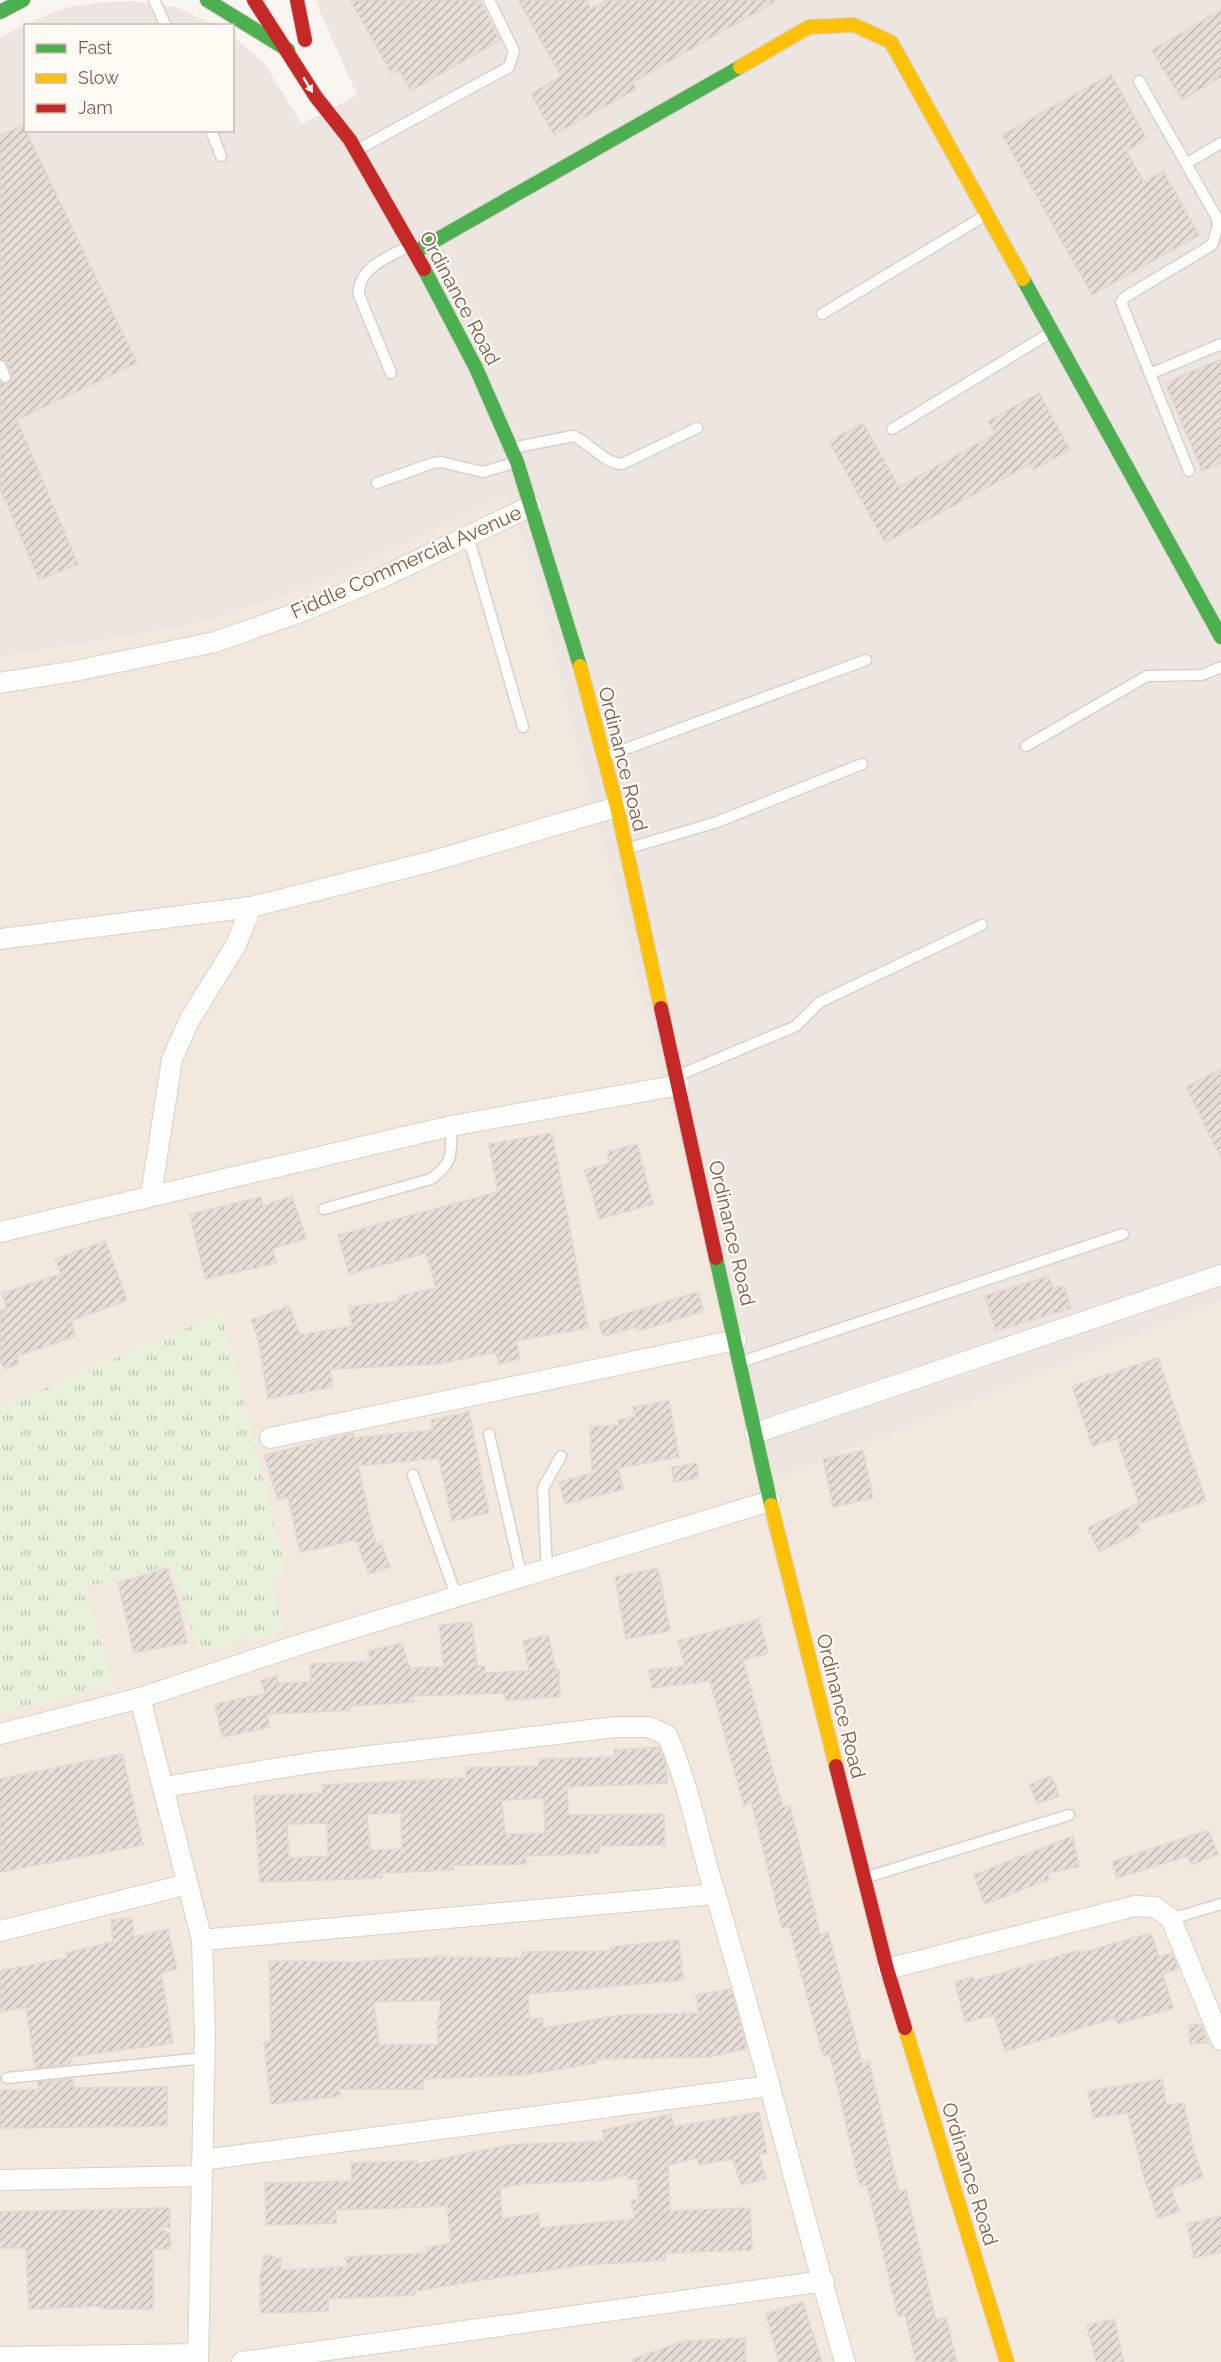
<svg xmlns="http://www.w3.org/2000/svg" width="1221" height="2362" font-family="Raleway,sans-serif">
<defs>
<pattern id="grass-tufts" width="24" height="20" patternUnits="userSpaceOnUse" patternTransform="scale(1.5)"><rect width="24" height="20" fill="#e7f0db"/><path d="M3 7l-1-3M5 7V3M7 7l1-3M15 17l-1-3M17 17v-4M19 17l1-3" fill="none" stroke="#c0c6b4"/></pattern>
<pattern id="building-hatch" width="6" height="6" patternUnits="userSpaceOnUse" patternTransform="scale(1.5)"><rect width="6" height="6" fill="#e6ded7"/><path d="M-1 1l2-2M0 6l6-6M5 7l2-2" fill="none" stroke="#bfb7b1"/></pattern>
</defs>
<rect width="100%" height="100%" fill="#f9f5f0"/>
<path fill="#f2e8de" d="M 508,496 L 532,572 L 766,1481 L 802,1470 L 1221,1301 L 1221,2362 L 0,2362 L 0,657 L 178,628 L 234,613 L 337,576 Z"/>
<path fill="#ede5e0" d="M 315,0 L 1221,0 L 1221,1301 L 802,1470 L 766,1481 L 532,572 L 508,496 L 337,576 L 234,613 L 178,628 L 0,657 L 0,37 L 35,20 L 68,7 L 105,2 L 133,1 L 176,7 L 215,25 L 26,26 L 26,130 L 232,130 L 233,36 L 264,63 L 302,124 L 357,95 Z"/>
<path fill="url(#grass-tufts)" d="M 222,1313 L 286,1572 L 272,1579 L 284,1630 L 198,1652 L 173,1565 L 85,1587 L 113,1684 L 0,1712 L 0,1408 Z"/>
<path fill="url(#building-hatch)" stroke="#e2d8d2" stroke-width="1.5" fill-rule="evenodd" d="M 350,0 L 479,0 L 500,40 L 411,91 L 399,70 L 392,74 Z
M 518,0 L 586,0 L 591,9 L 608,0 L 778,0 L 633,82 L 636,89 L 554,135 L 531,94 L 561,76 Z
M 1221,10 L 1221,77 L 1182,100 L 1152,50 Z
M 1111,74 L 1147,139 L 1126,151 L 1144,182 L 1163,171 L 1199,235 L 1092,295 L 1002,135 Z
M 23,125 L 137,363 L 17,420 L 78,564 L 39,580 L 0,488 L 0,382 L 8,384 L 12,377 L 7,362 L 0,359 L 0,136 Z
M 1221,359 L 1221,463 L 1202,471 L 1165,383 Z
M 1039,393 L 1070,450 L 1033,470 L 1030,464 L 885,543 L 829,441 L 863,423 L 899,487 L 995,434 L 988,421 Z
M 1221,1069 L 1221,1158 L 1186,1087 Z
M 552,1133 L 588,1328 L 516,1341 L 520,1359 L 499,1364 L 496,1352 L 440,1364 L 330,1369 L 333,1387 L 268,1399 L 258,1338 L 251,1320 L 289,1306 L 300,1335 L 352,1326 L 349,1307 L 399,1301 L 398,1296 L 436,1288 L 426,1253 L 349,1274 L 338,1235 L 498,1192 L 489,1144 Z
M 637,1144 L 653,1204 L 599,1219 L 585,1170 L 610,1163 L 607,1152 Z
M 292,1196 L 306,1238 L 273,1249 L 276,1263 L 205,1279 L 190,1214 L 261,1197 L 263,1206 Z
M 105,1241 L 127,1300 L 71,1321 L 76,1336 L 17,1356 L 19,1364 L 5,1369 L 0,1362 L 0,1311 L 7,1309 L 2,1293 L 61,1274 L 55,1259 Z
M 1049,1276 L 1053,1289 L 1064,1286 L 1071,1308 L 996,1331 L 985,1296 Z
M 698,1292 L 704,1311 L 638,1331 L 637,1327 L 603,1336 L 599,1322 Z
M 1158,1358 L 1206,1501 L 1137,1524 L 1141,1531 L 1099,1552 L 1088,1528 L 1139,1503 L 1117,1438 L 1092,1446 L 1072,1386 Z
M 669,1401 L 679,1457 L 618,1468 L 623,1489 L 565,1504 L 559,1482 L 592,1473 L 590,1427 L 619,1425 L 618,1420 L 635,1417 L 633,1407 Z
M 469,1412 L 489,1513 L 452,1521 L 439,1458 L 358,1466 L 376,1545 L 381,1543 L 390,1567 L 369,1574 L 356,1540 L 300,1552 L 288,1497 L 278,1500 L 264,1455 L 353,1433 L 354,1438 L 433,1430 L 431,1420 Z
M 863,1451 L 873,1498 L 833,1507 L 823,1459 Z
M 696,1463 L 699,1478 L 674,1482 L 672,1467 Z
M 167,1568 L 178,1602 L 187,1643 L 134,1653 L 118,1583 Z
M 658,1568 L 670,1631 L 626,1639 L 615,1577 Z
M 759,1619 L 768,1653 L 743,1660 L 783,1807 L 790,1805 L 820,1934 L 828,1932 L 862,2063 L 869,2061 L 899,2192 L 906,2190 L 936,2320 L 946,2318 L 957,2362 L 916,2362 L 905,2314 L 898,2316 L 867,2185 L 860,2186 L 830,2054 L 823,2056 L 789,1927 L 782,1928 L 752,1804 L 744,1806 L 710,1681 L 652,1688 L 649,1670 L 685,1666 L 678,1641 Z
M 472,1622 L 477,1666 L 485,1666 L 485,1673 L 529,1671 L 523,1641 L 548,1635 L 556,1670 L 559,1670 L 560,1697 L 505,1700 L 505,1693 L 413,1696 L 414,1702 L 350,1706 L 351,1710 L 267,1714 L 270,1727 L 222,1737 L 215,1704 L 265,1694 L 261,1680 L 277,1676 L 279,1683 L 311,1682 L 310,1664 L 371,1661 L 368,1651 L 402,1643 L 409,1668 L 444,1667 L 439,1625 Z
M 659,1747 L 666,1764 L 667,1783 L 567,1787 L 568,1815 L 664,1814 L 665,1845 L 599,1846 L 599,1853 L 526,1856 L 526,1864 L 453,1865 L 453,1870 L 382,1873 L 382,1878 L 260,1882 L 254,1796 L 323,1793 L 322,1785 L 466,1778 L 466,1768 L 539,1766 L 539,1759 L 614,1757 L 614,1750 ZM 544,1798 L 545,1833 L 505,1834 L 502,1800 ZM 401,1813 L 402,1849 L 370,1850 L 367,1814 ZM 327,1823 L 328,1856 L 289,1858 L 287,1824 Z
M 122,1754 L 143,1845 L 0,1872 L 0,1779 Z
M 1052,1776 L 1059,1796 L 1037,1804 L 1030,1784 Z
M 1208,1830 L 1218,1854 L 1191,1865 L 1188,1856 L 1117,1878 L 1112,1862 Z
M 1073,1836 L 1079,1867 L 1047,1873 L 1049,1879 L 985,1904 L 974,1875 Z
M 132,1918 L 134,1937 L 168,1929 L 177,1969 L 161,1973 L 173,2043 L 70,2057 L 71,2064 L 35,2068 L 26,2007 L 0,2012 L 0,1971 L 67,1958 L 66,1953 L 113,1942 L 111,1920 Z
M 1151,1933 L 1159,1957 L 1172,1953 L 1178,1968 L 1163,1974 L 1173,2008 L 1117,2024 L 1115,2018 L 1005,2051 L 994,2015 L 965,2022 L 955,1982 L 973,1977 L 974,1981 L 1080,1950 L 1081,1953 Z
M 679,1940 L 683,1980 L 528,1994 L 529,2019 L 543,2018 L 543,2028 L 622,2015 L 699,2013 L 696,1995 L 731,1989 L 747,2049 L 708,2057 L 595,2059 L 596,2063 L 524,2075 L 423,2079 L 423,2089 L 339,2089 L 340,2096 L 271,2104 L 264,2042 L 271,2041 L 269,1961 L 354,1962 L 437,1957 L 522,1958 L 522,1952 L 610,1951 L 610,1947 ZM 441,2000 L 437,2025 L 438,2045 L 379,2045 L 374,2002 Z
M 1201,2024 L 1208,2043 L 1190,2044 L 1189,2025 Z
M 73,2079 L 74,2088 L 167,2087 L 167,2126 L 0,2128 L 0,2090 L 39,2090 L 38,2082 Z
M 1162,2079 L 1166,2105 L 1184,2103 L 1194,2152 L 1203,2177 L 1171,2189 L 1179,2211 L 1158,2218 L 1144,2178 L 1128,2113 L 1093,2118 L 1088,2091 Z
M 759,2112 L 767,2153 L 759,2154 L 766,2179 L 741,2185 L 733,2159 L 699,2165 L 697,2158 L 668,2165 L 670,2211 L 750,2208 L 752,2250 L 665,2253 L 666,2260 L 584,2265 L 500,2277 L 415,2291 L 415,2295 L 328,2299 L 328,2311 L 261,2313 L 260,2277 L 265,2255 L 282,2259 L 280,2270 L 347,2267 L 346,2257 L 427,2253 L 426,2247 L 451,2243 L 447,2206 L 336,2210 L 336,2223 L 266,2225 L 265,2183 L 352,2181 L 351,2163 L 417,2161 L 417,2164 L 509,2145 L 605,2141 L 603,2130 L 671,2114 L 674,2127 ZM 626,2175 L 627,2179 L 637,2179 L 639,2199 L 631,2200 L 635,2219 L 540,2228 L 538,2213 L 502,2219 L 500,2188 L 522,2184 L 606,2180 Z
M 170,2208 L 170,2227 L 163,2227 L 163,2231 L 170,2233 L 171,2249 L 153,2249 L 153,2309 L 103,2309 L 103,2306 L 29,2309 L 26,2248 L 0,2248 L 0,2212 Z
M 1221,2216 L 1221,2252 L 1194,2258 L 1187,2224 Z
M 803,2302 L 822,2362 L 779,2362 L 766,2314 Z
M 1114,2319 L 1124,2362 L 1096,2362 L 1087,2325 Z
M 745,2338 L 746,2362 L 633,2362 L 632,2359 L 685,2341 Z"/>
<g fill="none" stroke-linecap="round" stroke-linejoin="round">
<defs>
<path id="lane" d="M 154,0 L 166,26
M 1139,81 L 1217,218 L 1218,226 L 1212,245 L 1125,297 L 1121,302 L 1189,471
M 211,130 L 221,156
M 357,150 L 509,67 L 514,51 L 489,0
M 1187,163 L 1221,143
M 822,314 L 986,215
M 0,366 L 5,377
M 391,373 L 359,295 C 357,267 391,256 411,245
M 1150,374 L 1221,344
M 892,429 L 1050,333
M 512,448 L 573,436 C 591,443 603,463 622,464 L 697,428
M 377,483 L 433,463 L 441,462 L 483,472 L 517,462
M 468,536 L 523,727
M 1026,746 L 1147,676 L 1202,675 L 1221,667
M 604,757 L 866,660
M 626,849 L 717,822 L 862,764
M 677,1076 L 796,1026 L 820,1002 L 982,925
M 324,1209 L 431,1179 C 455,1162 451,1152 451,1126
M 741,1362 L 1123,1234
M 489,1434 L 522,1578
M 413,1475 L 457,1598
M 547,1570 L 543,1488 L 561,1456
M 864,1878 L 1069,1815
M 1171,1919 L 1221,1904
M 7,2078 L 204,2058"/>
<path id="street" d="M 0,683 L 75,671 L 215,642 L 303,611 L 383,577 L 531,506
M 0,939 L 251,907 L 429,862 L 617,807
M 151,1195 L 172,1059 L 190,1019 L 236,945 L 251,907
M 0,1232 L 451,1126 L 679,1085
M 755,1433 L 1221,1275
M 270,1438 L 736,1340
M 140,1698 L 202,1940 L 205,2035 L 198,2362
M 0,1734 L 140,1698 L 292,1647 L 770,1501
M 164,1787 L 310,1763 L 616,1727 L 648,1727 L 667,1735 C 690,1787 699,1843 716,1896 C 763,2051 800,2207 845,2362
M 0,1931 L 188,1884
M 202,1940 L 715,1894
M 887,1969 L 1135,1906 L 1155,1907 L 1171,1919 L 1221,2040
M 202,2160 L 770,2086
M 0,2180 L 202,2176
M 0,2357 L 198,2354
M 242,2362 L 824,2281"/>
<path id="fast" d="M 207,0 L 288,50
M 0,12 L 23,0
M 415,252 L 740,67
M 424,269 L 476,368 L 517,462 L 580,666
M 1023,279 L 1221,637
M 716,1258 L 771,1505"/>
<path id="slow" d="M 740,67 L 809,27 L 854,25 L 891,42 L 1023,279
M 580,666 L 617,807 L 661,1008
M 771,1505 L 836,1766
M 905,2028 L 1007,2362"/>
<path id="jam" d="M 254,0 L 316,97 L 350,140 L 424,269
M 297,0 L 305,40
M 661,1008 L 716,1258
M 836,1766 L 887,1969 L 905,2028"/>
</defs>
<use href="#lane" stroke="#d7d1cb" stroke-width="13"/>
<use href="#street" stroke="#d7d1cb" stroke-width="22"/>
<use href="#fast" stroke="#d9d2cb" stroke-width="16"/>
<use href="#slow" stroke="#d9d2cb" stroke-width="16"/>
<use href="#jam" stroke="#d9d2cb" stroke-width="16"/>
<use href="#lane" stroke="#fefefd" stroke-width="10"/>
<use href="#street" stroke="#fefefd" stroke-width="20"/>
<use href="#fast" stroke="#4caf50" stroke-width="14"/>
<use href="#slow" stroke="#ffc107" stroke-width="14"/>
<use href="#jam" stroke="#c62828" stroke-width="14"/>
</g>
<defs><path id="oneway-solid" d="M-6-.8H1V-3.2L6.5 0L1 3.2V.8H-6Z" transform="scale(1.5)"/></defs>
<use fill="#fffaf3" href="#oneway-solid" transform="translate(308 85) rotate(59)"/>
<g text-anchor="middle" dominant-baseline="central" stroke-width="4.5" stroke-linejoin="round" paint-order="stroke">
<g font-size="20" fill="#7a5c4d" stroke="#fffaf3">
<text transform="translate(460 298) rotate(62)">Ordinance Road</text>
<text transform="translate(406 562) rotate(-24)">Fiddle Commercial Avenue</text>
<text transform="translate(623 759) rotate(76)">Ordinance Road</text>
<text transform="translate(732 1233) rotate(77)">Ordinance Road</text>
<text transform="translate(841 1706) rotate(76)">Ordinance Road</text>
<text transform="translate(970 2174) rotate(73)">Ordinance Road</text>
</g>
</g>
<rect x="24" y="24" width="210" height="108" fill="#fffaf3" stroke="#cabbb1" stroke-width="1.5"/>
<rect x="36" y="44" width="30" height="9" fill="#4caf50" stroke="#cabbb1" stroke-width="1.5"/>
<text x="78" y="54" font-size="18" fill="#7a5c4d">Fast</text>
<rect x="36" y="74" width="30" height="9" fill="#ffc107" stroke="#cabbb1" stroke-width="1.5"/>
<text x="78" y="84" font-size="18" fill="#7a5c4d">Slow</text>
<rect x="36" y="104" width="30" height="9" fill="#c62828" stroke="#cabbb1" stroke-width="1.5"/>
<text x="78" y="114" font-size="18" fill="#7a5c4d">Jam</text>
</svg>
